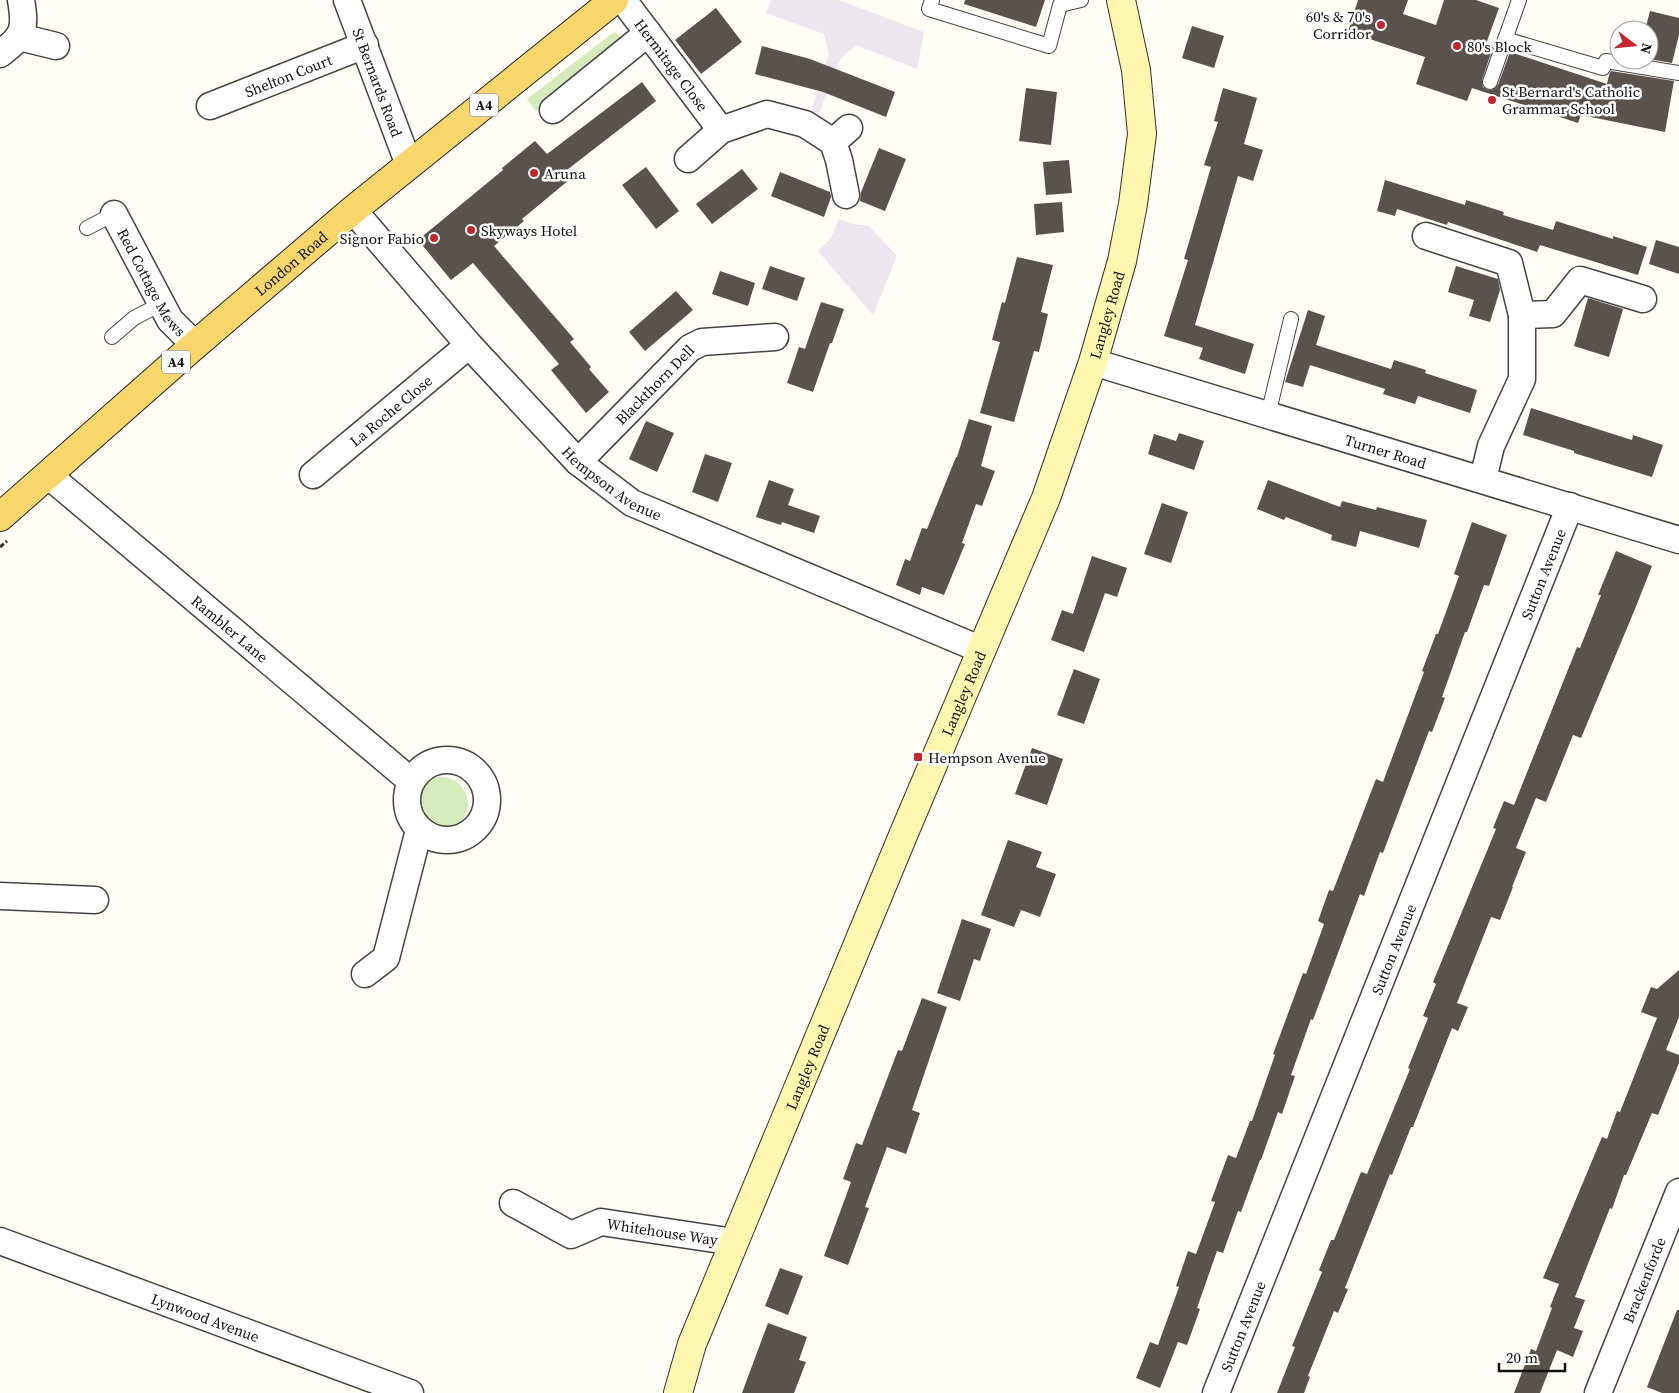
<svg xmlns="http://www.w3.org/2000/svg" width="1679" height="1393" font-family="'Source Serif 4',serif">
<rect width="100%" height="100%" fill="#fffdf5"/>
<path fill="#eee6ef" d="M 771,0 L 839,0 L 924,32 L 917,69 L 856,45 L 841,58 L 818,115 L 811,112 L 829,54 L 824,34 L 766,13 Z
M 839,219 L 853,224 L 869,226 L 897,256 L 873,315 L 818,251 L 831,238 Z"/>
<path fill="#d5ebbd" d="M 614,32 L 626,40 L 536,111 L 527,99 Z
M414 804a27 27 0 1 1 54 0a27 27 0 1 1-54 0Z"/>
<path fill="#5a524d" d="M 965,0 L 1045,0 L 1036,27 L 964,4 Z
M 1358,0 L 1408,0 L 1403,14 L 1436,25 L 1444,0 L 1476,0 L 1499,8 L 1486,44 L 1493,47 L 1482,80 L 1483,87 L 1488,90 L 1492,90 L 1498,85 L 1510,52 L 1607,84 L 1609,75 L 1611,71 L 1674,81 L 1665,132 L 1581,115 L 1578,123 L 1472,88 L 1467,101 L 1416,84 L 1425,57 L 1348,32 Z
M 716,8 L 742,42 L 701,74 L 675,40 Z
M 1650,11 L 1679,18 L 1679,35 L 1672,63 L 1649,59 L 1649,30 L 1645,30 Z
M 1192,26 L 1224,36 L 1214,68 L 1182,58 Z
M 762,46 L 810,59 L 895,92 L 886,117 L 823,92 L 755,74 Z
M 642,82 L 656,101 L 563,173 L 569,180 L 522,219 L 524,221 L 494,246 L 574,339 L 570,342 L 591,367 L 589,369 L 609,392 L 586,413 L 551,370 L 559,364 L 473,263 L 451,280 L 418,240 L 503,170 L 502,168 L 535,141 L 547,154 Z
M 1026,88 L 1057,92 L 1051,145 L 1019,141 Z
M 1223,88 L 1257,98 L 1244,144 L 1263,150 L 1253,181 L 1238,176 L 1195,325 L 1254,344 L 1245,374 L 1199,359 L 1203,348 L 1164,336 L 1188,260 L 1184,259 L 1211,167 L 1204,165 L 1218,122 L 1214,121 Z
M 879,148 L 906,159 L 885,211 L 860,201 L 861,192 Z
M 1069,160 L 1072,193 L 1046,195 L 1043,162 Z
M 646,167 L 679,211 L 656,229 L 622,185 Z
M 742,169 L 758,189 L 712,224 L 696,204 Z
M 780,172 L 830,192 L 831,197 L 824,217 L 771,196 Z
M 1385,180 L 1465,205 L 1466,200 L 1504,212 L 1503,215 L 1553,230 L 1556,221 L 1613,239 L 1613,236 L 1647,247 L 1638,275 L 1540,245 L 1537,252 L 1448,222 L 1447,225 L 1397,209 L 1395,216 L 1377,211 Z
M 1062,202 L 1064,232 L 1036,235 L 1034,204 Z
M 1656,240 L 1679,247 L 1679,274 L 1649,264 Z
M 1017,257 L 1053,265 L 1041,312 L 1048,314 L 1039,352 L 1034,351 L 1014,422 L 980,413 L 1000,342 L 992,340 L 1002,302 L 1005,303 Z
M 770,266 L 805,278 L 797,301 L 762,289 Z
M 1456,266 L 1498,279 L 1500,290 L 1490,322 L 1469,316 L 1474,300 L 1448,292 Z
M 720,271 L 755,283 L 748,306 L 712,294 Z
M 676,291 L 693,310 L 645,351 L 629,332 Z
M 1588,298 L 1623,309 L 1609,357 L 1574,346 Z
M 821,302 L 844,309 L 832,343 L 830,343 L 813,392 L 787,383 L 799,347 L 805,349 Z
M 1308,310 L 1325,316 L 1316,345 L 1391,369 L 1394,360 L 1426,370 L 1425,373 L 1477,390 L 1470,413 L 1418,396 L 1415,404 L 1383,394 L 1385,389 L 1310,365 L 1303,387 L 1285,382 Z
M 1531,408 L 1632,440 L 1633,435 L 1663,445 L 1652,477 L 1574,453 L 1574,451 L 1523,435 Z
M 969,419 L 992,426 L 981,466 L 995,471 L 982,506 L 976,504 L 962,543 L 965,544 L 944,595 L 922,587 L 920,595 L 896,585 L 905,559 L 910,561 L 922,528 L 927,529 L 956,457 L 957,457 Z
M 646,421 L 674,433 L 657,472 L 629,459 Z
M 1179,433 L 1204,441 L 1194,470 L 1148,454 L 1154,434 L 1176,441 Z
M 705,454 L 732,463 L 718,502 L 692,492 Z
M 769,480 L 794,489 L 788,505 L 820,516 L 814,533 L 782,522 L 781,525 L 756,517 Z
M 1268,480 L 1340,507 L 1342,501 L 1376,510 L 1377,507 L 1427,520 L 1419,548 L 1360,531 L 1356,547 L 1331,540 L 1332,535 L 1286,517 L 1284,520 L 1257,509 Z
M 1162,503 L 1188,512 L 1171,563 L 1144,554 Z
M 1472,522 L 1507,535 L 1489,586 L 1484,585 L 1467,632 L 1465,632 L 1442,697 L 1445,698 L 1432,732 L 1429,731 L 1383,853 L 1380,852 L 1364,896 L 1360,894 L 1313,1020 L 1311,1019 L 1291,1075 L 1295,1076 L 1282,1114 L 1278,1112 L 1261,1160 L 1260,1160 L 1241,1212 L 1238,1211 L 1223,1253 L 1217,1251 L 1197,1308 L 1200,1309 L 1187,1345 L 1178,1342 L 1160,1388 L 1136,1378 L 1150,1342 L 1158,1345 L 1179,1287 L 1176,1286 L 1188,1251 L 1196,1254 L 1215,1202 L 1211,1201 L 1228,1155 L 1236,1158 L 1250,1121 L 1252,1121 L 1275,1055 L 1273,1054 L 1286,1019 L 1303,973 L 1306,974 L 1324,924 L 1318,921 L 1329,890 L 1333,891 L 1376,779 L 1383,782 L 1424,672 L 1422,671 L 1436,634 L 1438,634 L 1459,576 L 1454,574 Z
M 1616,551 L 1652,566 L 1635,609 L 1581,738 L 1573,735 L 1546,802 L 1536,798 L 1516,848 L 1526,852 L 1512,887 L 1513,887 L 1500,920 L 1491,917 L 1457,1003 L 1468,1007 L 1458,1031 L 1452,1028 L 1413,1127 L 1411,1127 L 1392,1175 L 1390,1174 L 1345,1288 L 1348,1289 L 1338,1313 L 1334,1311 L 1308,1376 L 1310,1377 L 1304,1393 L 1277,1393 L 1295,1347 L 1292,1346 L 1322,1272 L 1319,1270 L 1331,1240 L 1334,1240 L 1361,1172 L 1367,1174 L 1410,1069 L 1408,1068 L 1428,1018 L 1423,1016 L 1436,984 L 1433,982 L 1496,829 L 1493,828 L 1504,801 L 1514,805 L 1577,647 L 1580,648 L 1601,595 L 1598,595 Z
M 1092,556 L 1127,568 L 1117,597 L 1105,593 L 1084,652 L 1051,640 L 1062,610 L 1073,614 Z
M 1074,669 L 1100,679 L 1084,724 L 1057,715 Z
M 1032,748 L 1063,759 L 1047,805 L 1015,794 Z
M 1008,840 L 1042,852 L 1036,867 L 1056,874 L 1040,917 L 1021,910 L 1014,927 L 981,915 Z
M 962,919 L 991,929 L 980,961 L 974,959 L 960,1001 L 937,993 Z
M 1679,970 L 1679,1017 L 1666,1050 L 1679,1055 L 1679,1063 L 1658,1115 L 1652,1113 L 1626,1175 L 1624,1175 L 1612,1209 L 1610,1208 L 1575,1297 L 1585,1300 L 1574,1328 L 1583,1331 L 1573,1357 L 1557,1350 L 1540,1393 L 1514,1393 L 1531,1349 L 1536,1351 L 1552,1308 L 1550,1307 L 1559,1284 L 1543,1278 L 1602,1137 L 1607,1139 L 1617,1111 L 1620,1112 L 1657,1018 L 1641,1012 L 1651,987 L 1657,989 Z
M 922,998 L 947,1007 L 912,1110 L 920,1113 L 906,1154 L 887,1147 L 865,1207 L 869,1208 L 848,1265 L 824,1256 L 851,1182 L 843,1179 L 856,1143 L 862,1145 L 898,1050 L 902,1051 Z
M 780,1268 L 803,1276 L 788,1315 L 765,1306 Z
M 1677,1310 L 1679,1310 L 1679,1393 L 1662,1393 L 1647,1387 Z
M 768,1323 L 807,1337 L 799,1360 L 806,1362 L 794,1393 L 742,1393 Z"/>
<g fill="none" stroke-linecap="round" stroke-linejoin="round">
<defs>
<path id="lane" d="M 932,0 L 929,9 L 1049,46 L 1060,5 L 1081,0
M 1505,39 L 1603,68 L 1606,61 L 1679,73
M 1490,82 L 1519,0
M 87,228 L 114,214
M 112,337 L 134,318 L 161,304
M 1268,415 L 1291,319"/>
<g id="street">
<path id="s1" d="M 347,0 L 409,165"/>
<path id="s2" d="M 623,0 L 721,130"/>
<path d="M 19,37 L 56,46"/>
<path d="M 0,54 C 24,36 26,29 21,0"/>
<path id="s3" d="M 210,106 L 365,45"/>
<path d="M 553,110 L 648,33"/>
<path d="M 688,159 L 721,130 L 767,114 L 805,124 L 833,142"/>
<path d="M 846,195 L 839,160 L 833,142 L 849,128"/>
<path id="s4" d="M 353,210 L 469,345 L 578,462 L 632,503 L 982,650"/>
<path id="s5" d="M 114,214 L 170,320 L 195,345"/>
<path d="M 1426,236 L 1509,263 L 1522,315 L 1522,379 L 1491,446 L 1483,479"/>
<path d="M 1522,315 L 1553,314 L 1580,280 L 1643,299"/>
<path id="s6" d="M 1093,362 L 1679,540"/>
<path id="s7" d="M 578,462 L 690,348 L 702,342 L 775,337"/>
<path id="s8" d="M 48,475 L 411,781"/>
<path id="s9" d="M 313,475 L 469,345"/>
<circle cx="447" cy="800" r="40"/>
<path d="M 0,896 L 95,900"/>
<path d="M 365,974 L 386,958 L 419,830"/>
<path id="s10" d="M 513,1203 L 571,1235 L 601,1222 L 734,1242"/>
<path id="s11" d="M 0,1241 L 410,1393"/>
<path id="s12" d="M 1216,1393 L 1570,506"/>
<path id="s13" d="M 1598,1393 L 1679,1192"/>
</g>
<g id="secondary">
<path id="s14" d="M 678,1393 L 692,1344 L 904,833 L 1046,498 L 1093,362 L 1122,261 L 1133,204 L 1142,134 L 1136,70 L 1121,0"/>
</g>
<g id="primary">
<path id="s15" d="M 0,517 L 195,345 L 353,210 L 614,0"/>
</g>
</defs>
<use href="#lane" stroke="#444" stroke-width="16"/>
<use href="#street" stroke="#444" stroke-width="29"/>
<use href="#secondary" stroke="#333" stroke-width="30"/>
<use href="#primary" stroke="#222" stroke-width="30"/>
<path stroke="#333" stroke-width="3" stroke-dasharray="5 2.5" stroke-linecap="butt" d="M 0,547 L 7,541"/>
<use href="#lane" stroke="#fff" stroke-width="14"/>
<use href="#street" stroke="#fff" stroke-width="26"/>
<use href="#secondary" stroke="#fff6b0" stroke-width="28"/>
<use href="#primary" stroke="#f9d66b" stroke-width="28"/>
</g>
<g fill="#c4262e" stroke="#fff" stroke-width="2">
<circle cx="1381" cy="25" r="5"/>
<circle cx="1457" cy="46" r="5"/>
<circle cx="1492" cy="100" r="5"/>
<circle cx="534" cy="173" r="5"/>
<circle cx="471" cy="230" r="5"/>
<circle cx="434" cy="238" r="5"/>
<rect x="913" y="752" width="10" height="10" rx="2.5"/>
</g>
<g text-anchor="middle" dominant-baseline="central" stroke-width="5" stroke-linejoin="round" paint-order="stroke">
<g fill="#fff" stroke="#585858" stroke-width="1">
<rect x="470" y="93.5" width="28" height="23" rx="4"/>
<rect x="162" y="350.5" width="28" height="23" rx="4"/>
</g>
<g font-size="14" font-weight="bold" fill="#111">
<text x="484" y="105">A4</text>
<text x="176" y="362">A4</text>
</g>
<g font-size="15" fill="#111" stroke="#fff" text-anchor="start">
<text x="1371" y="16" text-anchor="end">60's &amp; 70's<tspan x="1371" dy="17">Corridor</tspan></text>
<text x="1467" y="46">80's Block</text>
<text x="1502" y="91">St Bernard's Catholic<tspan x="1502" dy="17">Grammar School</tspan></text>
<text x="544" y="173">Aruna</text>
<text x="481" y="230">Skyways Hotel</text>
<text x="424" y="238" text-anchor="end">Signor Fabio</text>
<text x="928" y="757">Hempson Avenue</text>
</g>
<g font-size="15" fill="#111" stroke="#fff">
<text stroke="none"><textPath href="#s2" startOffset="81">Hermitage Close</textPath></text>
<text stroke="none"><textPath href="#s3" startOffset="84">Shelton Court</textPath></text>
<text stroke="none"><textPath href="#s1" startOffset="88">St Bernards Road</textPath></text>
<text stroke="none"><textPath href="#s15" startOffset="386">London Road</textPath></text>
<text stroke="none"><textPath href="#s5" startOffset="78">Red Cottage Mews</textPath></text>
<text stroke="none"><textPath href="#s14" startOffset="1161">Langley Road</textPath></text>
<text stroke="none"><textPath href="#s7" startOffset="109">Blackthorn Dell</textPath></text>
<text stroke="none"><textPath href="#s9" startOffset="101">La Roche Close</textPath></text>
<text stroke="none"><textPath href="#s6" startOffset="306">Turner Road</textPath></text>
<text stroke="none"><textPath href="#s4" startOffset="378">Hempson Avenue</textPath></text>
<text stroke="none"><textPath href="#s12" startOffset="882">Sutton Avenue</textPath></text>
<text stroke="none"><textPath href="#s8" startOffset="238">Rambler Lane</textPath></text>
<text stroke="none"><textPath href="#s14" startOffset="756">Langley Road</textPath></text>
<text stroke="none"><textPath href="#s12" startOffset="478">Sutton Avenue</textPath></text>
<text stroke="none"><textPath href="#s14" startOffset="351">Langley Road</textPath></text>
<text stroke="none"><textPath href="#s10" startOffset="161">Whitehouse Way</textPath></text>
<text stroke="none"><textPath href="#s13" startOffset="122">Brackenforde</textPath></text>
<text stroke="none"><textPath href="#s11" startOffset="219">Lynwood Avenue</textPath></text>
<text stroke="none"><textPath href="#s12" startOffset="72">Sutton Avenue</textPath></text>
</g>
</g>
<g transform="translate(1634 45) rotate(106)"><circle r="24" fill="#ffffff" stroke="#a0a0a0"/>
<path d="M0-4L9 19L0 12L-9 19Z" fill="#c4262e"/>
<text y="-8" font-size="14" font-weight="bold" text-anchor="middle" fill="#111111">N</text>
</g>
<path d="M1499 1363v8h66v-8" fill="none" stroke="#111111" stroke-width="2.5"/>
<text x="1506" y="1363" font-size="15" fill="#111111" stroke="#ffffff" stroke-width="4" paint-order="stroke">20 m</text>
</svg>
